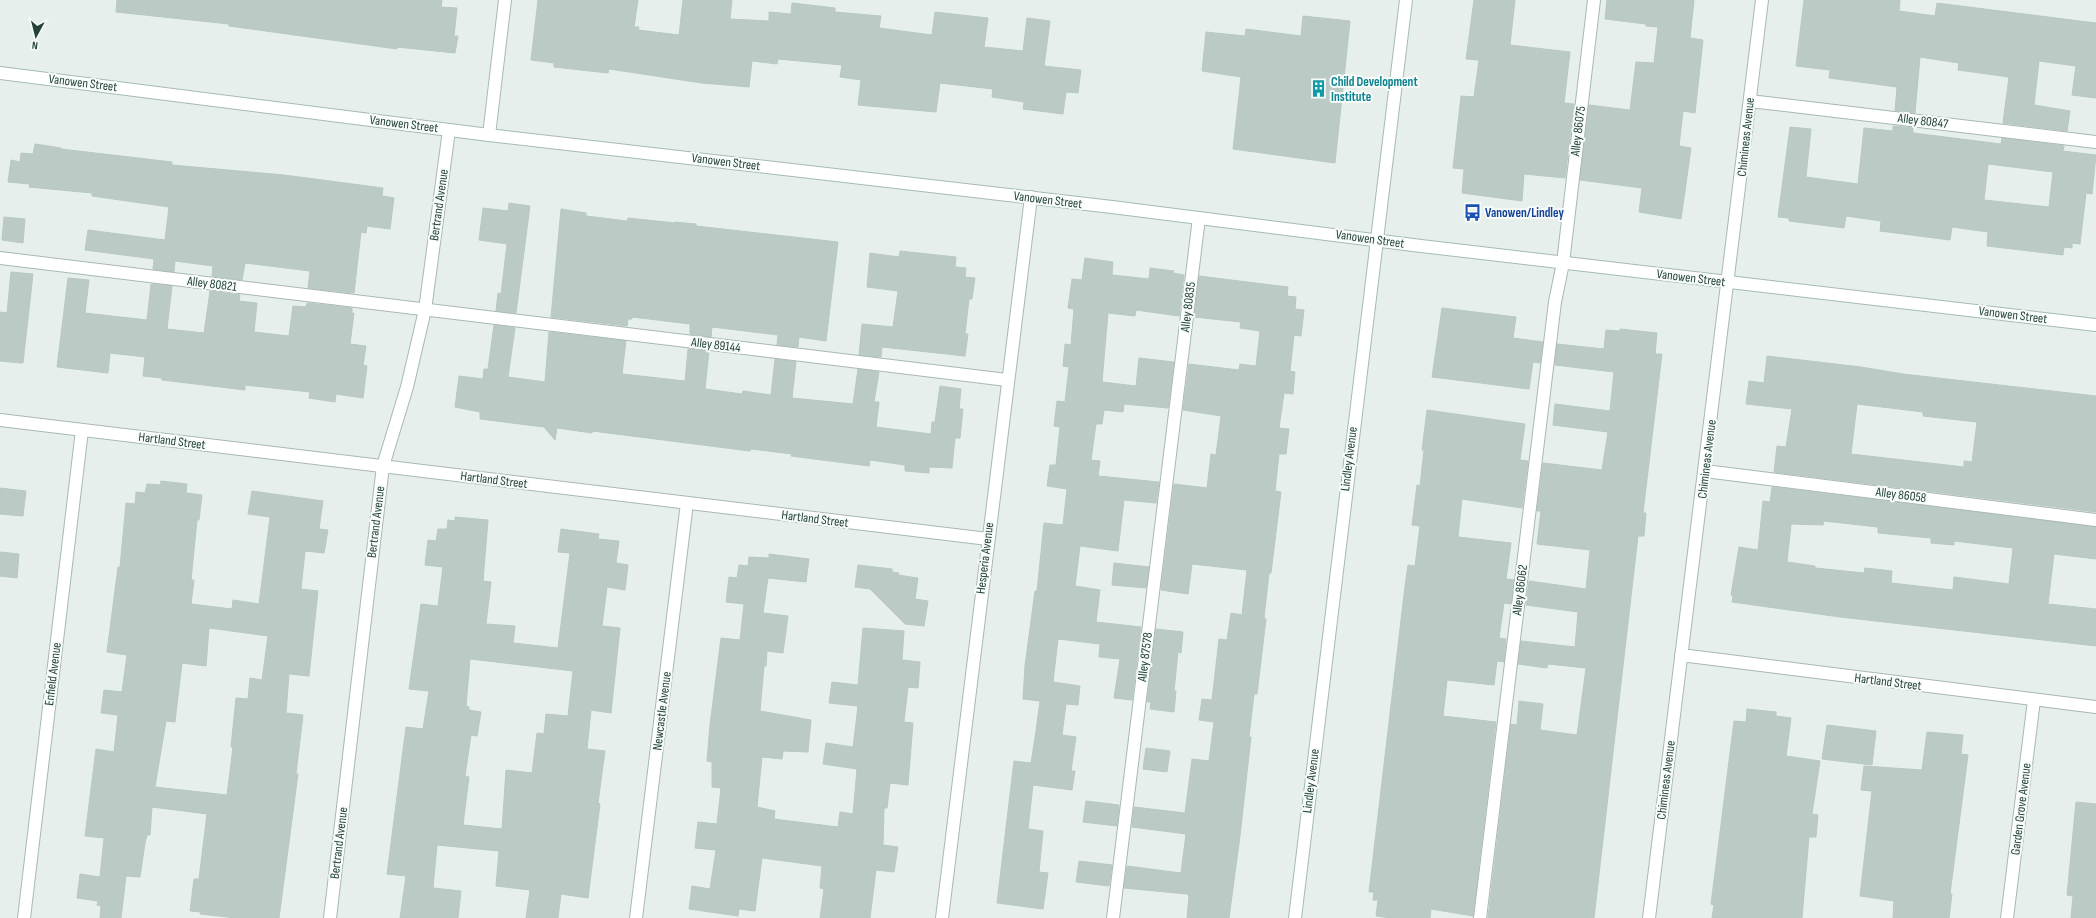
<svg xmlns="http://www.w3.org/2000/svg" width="2096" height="918" font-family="'Sofia Sans Condensed',sans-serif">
<rect width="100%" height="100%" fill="#e6efeb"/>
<path fill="#bbcac4" stroke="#b8c9c2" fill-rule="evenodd" d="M 117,0 L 442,0 L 441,7 L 457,8 L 454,36 L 458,36 L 455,53 L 397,47 L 397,49 L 229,26 L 229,24 L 116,12 Z
M 538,0 L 638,0 L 634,27 L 639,27 L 638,30 L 679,35 L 683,0 L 732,0 L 730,19 L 769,21 L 769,12 L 791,14 L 792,3 L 835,8 L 835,12 L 881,16 L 879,28 L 932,35 L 935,12 L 988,18 L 984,47 L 1023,51 L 1027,18 L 1050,21 L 1044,66 L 1081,70 L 1078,93 L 1066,92 L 1063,114 L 1023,109 L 1024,102 L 992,97 L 993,89 L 940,83 L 936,112 L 858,105 L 861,80 L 840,77 L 842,65 L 778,59 L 777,64 L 752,61 L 749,87 L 702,83 L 609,69 L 608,73 L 554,67 L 554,63 L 531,60 Z
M 1474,0 L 1515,0 L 1510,45 L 1570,52 L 1564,103 L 1574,104 L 1565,178 L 1524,174 L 1522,201 L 1462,193 L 1464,169 L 1453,168 L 1461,96 L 1474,97 L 1479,60 L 1466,59 Z
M 1607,0 L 1694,0 L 1690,38 L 1703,40 L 1695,113 L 1683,111 L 1679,146 L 1691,148 L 1681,219 L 1639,212 L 1642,188 L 1580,180 L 1589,105 L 1630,110 L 1636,62 L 1654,63 L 1658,27 L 1646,26 L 1646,24 L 1605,19 Z
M 1804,0 L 1900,0 L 1899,11 L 1935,16 L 1937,3 L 2096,23 L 2096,98 L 2072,95 L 2076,66 L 2039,61 L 2034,105 L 2070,111 L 2067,131 L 2003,123 L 2009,77 L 1958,70 L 1959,63 L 1920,57 L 1915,113 L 1895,111 L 1897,87 L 1829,78 L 1830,70 L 1796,66 Z
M 1303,16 L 1350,21 L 1335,163 L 1233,149 L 1241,77 L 1202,71 L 1206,32 L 1245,36 L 1246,29 L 1301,36 Z
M 1893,126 L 1913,128 L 1913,133 L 2001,144 L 2002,138 L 2064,146 L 2063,151 L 2096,155 L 2092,194 L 2086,193 L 2080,244 L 2072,243 L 2072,248 L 2064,247 L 2063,255 L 1987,246 L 1988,232 L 1952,227 L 1950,240 L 1880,231 L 1881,221 L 1846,216 L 1844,228 L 1789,221 L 1789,218 L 1778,217 L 1790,127 L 1811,129 L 1806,177 L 1858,184 L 1864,128 L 1893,131 ZM 1988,164 L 2053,172 L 2049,207 L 1984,200 Z
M 35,144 L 61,148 L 61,149 L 172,162 L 172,165 L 284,175 L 383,188 L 382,196 L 394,198 L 390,229 L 367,226 L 366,233 L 361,232 L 354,293 L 308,288 L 310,271 L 245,263 L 242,280 L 212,276 L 213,266 L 175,261 L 174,272 L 153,269 L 154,259 L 85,250 L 88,230 L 165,240 L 169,207 L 92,196 L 92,193 L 29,187 L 30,184 L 8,182 L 11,160 L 20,162 L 21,153 L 33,154 Z
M 509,203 L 530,206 L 516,313 L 496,311 L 498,293 L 501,294 L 507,244 L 479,240 L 483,208 L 508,211 Z
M 561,209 L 586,213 L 586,216 L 627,221 L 628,218 L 675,223 L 675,222 L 696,224 L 696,226 L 838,242 L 826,341 L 799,337 L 798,347 L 777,345 L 778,335 L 712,327 L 711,337 L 690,334 L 690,324 L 632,317 L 632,319 L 628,319 L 627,326 L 551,317 Z
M 4,217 L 25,219 L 23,243 L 2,240 Z
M 900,251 L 956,257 L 955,267 L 966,268 L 965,277 L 975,278 L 972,299 L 969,299 L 965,334 L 968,334 L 965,356 L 882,347 L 881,357 L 859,355 L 862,324 L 893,327 L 898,291 L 867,287 L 870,253 L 899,257 Z
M 1085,258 L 1113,262 L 1112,275 L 1149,279 L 1150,268 L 1174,271 L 1173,273 L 1184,275 L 1179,316 L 1136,310 L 1135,316 L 1108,313 L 1102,382 L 1136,386 L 1139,358 L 1174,362 L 1168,408 L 1124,404 L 1123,412 L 1104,410 L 1102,424 L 1096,424 L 1091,460 L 1100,461 L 1098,476 L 1159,482 L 1156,503 L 1124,500 L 1118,551 L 1080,546 L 1075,586 L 1100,590 L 1096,622 L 1141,627 L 1132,700 L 1114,698 L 1120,659 L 1099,657 L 1100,644 L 1058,639 L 1053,682 L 1080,686 L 1078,705 L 1066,704 L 1062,735 L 1076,737 L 1071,771 L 1075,771 L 1072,790 L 1033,785 L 1028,829 L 1043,831 L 1039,872 L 1048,873 L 1043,909 L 997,903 L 1014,761 L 1031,763 L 1035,738 L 1040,701 L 1023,699 L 1025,666 L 1035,591 L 1037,591 L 1044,523 L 1063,525 L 1067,489 L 1047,486 L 1050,465 L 1056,465 L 1060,427 L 1054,426 L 1057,401 L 1065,402 L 1069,367 L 1063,366 L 1065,344 L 1071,345 L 1074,309 L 1068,308 L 1072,279 L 1082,280 Z
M 11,272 L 33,274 L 23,363 L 20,363 L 0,361 L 0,312 L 7,313 Z
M 1199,276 L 1288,287 L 1287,296 L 1296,297 L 1295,309 L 1304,310 L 1301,336 L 1294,335 L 1290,371 L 1295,372 L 1293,394 L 1284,393 L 1279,428 L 1289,429 L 1286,454 L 1279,454 L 1275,491 L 1281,492 L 1271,573 L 1269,573 L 1264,618 L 1266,619 L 1257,694 L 1254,694 L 1249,737 L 1251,737 L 1240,836 L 1229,918 L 1187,918 L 1189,896 L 1187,894 L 1124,888 L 1127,866 L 1181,873 L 1186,834 L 1132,827 L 1134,807 L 1185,813 L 1192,759 L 1209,761 L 1214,722 L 1199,720 L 1202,699 L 1212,700 L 1219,639 L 1227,640 L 1231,613 L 1242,615 L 1247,570 L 1192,564 L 1188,594 L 1161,590 L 1174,484 L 1207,488 L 1211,454 L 1216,455 L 1221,416 L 1183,410 L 1189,364 L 1239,370 L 1240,364 L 1256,366 L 1260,331 L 1240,328 L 1241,322 L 1194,317 Z
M 68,278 L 89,280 L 85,313 L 147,320 L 151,284 L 172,286 L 167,329 L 204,333 L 210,291 L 240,295 L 239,301 L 257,303 L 254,332 L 289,336 L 293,306 L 306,307 L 307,303 L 352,308 L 352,313 L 354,313 L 350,344 L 366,346 L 363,365 L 367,366 L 363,398 L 336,394 L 335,402 L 309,398 L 310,392 L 245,385 L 245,390 L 162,380 L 162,378 L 143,376 L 145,357 L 110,353 L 108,373 L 57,367 Z
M 1442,308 L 1516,317 L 1513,338 L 1543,342 L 1540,363 L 1533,362 L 1529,389 L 1432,377 Z
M 494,325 L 515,328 L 508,377 L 545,382 L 549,332 L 626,341 L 622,374 L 685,381 L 688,349 L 709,351 L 705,389 L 742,394 L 743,391 L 771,395 L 775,359 L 796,362 L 792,398 L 853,404 L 858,369 L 879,372 L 874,402 L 879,402 L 876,427 L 931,434 L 932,422 L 935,422 L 940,386 L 961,389 L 959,409 L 963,409 L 960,438 L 955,438 L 952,468 L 929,467 L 929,473 L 905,471 L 905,465 L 870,460 L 869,466 L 791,456 L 792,454 L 751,449 L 750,451 L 592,431 L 592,433 L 557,428 L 555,440 L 544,427 L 480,419 L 480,412 L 455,407 L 459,376 L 483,379 L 484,369 L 488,369 Z
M 1620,329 L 1657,333 L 1655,354 L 1662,354 L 1643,513 L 1646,513 L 1644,536 L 1638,536 L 1594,918 L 1488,918 L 1511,724 L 1517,725 L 1519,701 L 1543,704 L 1540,730 L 1577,735 L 1586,668 L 1548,664 L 1547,668 L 1518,664 L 1521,641 L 1575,647 L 1578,612 L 1526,605 L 1529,581 L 1586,589 L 1590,550 L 1537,544 L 1541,511 L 1537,511 L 1543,463 L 1602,470 L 1608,432 L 1553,425 L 1555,404 L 1610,411 L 1614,372 L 1555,365 L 1557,344 L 1604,349 L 1606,330 L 1620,331 Z
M 1767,356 L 1861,367 L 1903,374 L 2096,396 L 2096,512 L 1774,472 L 1777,446 L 1786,447 L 1792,409 L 1746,404 L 1749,381 L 1764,383 ZM 1857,404 L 1923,412 L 1923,416 L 1977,422 L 1972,462 L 1964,461 L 1964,467 L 1851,454 Z
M 1427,410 L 1525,424 L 1520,460 L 1528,461 L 1522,508 L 1462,499 L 1458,537 L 1511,543 L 1506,579 L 1514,580 L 1511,604 L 1504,603 L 1499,638 L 1506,639 L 1504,662 L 1497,661 L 1494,685 L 1447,680 L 1443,716 L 1496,722 L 1473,916 L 1431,909 L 1430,918 L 1390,918 L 1376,916 L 1378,900 L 1373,900 L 1374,892 L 1369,892 L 1405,586 L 1408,565 L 1415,566 L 1420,526 L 1412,525 L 1417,485 L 1420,486 L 1424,450 L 1422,450 Z
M 161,481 L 187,484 L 186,493 L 202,495 L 199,520 L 197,520 L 191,580 L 194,580 L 191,604 L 232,609 L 233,600 L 259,604 L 270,517 L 248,514 L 252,491 L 323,501 L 319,529 L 328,530 L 324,553 L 305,551 L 301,589 L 318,591 L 309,676 L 289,674 L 286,713 L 303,715 L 296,774 L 298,774 L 279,918 L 236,918 L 200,914 L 201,912 L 190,911 L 194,879 L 199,879 L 207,814 L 152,807 L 150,835 L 147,835 L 145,843 L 140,877 L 126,876 L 121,918 L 100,918 L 101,906 L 97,905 L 98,901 L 77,898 L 80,874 L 100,877 L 104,838 L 85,836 L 96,749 L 114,752 L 118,715 L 101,713 L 104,690 L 122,692 L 127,655 L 107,652 L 118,567 L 120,567 L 126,503 L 135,504 L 136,492 L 145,493 L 147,484 L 160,485 ZM 209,628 L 268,636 L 262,680 L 250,678 L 248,699 L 236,698 L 231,747 L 233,747 L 227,795 L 155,787 L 166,721 L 175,722 L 182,663 L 206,666 Z
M 1772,487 L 2096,527 L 2096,559 L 2054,554 L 2048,604 L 2096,609 L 2096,646 L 1840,617 L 1732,602 L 1733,596 L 1731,595 L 1739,547 L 1758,550 L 1763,501 L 1770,502 ZM 1824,521 L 1878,527 L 1878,533 L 1931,538 L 1931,543 L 1954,545 L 1954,541 L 2013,548 L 2009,584 L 1954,577 L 1953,590 L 1891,583 L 1892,571 L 1865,568 L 1864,573 L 1815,568 L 1815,566 L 1787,562 L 1791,524 L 1823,525 Z
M 0,488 L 26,491 L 23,516 L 0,514 Z
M 455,517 L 488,520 L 483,581 L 491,582 L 486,624 L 515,626 L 513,643 L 558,648 L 570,553 L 558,552 L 561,529 L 599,534 L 598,539 L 619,541 L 616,563 L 628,565 L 625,590 L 607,587 L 602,626 L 620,628 L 611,713 L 591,710 L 587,749 L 605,751 L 598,803 L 600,804 L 588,898 L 561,894 L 558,918 L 526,918 L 530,890 L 496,886 L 499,851 L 437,845 L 433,888 L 461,891 L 458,918 L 400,918 L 406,876 L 387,874 L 406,727 L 423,729 L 429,691 L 409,689 L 421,604 L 438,606 L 443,567 L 425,565 L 428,540 L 436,541 L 438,529 L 447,529 L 448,520 L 455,521 ZM 470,659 L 573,671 L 568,716 L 546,714 L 544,734 L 537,733 L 532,773 L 506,770 L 502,829 L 463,825 L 469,777 L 465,776 L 471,735 L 477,736 L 481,712 L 469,710 L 469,707 L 466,706 Z
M 0,552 L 19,554 L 17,578 L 0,576 Z
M 769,554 L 809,559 L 806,582 L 768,578 L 763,613 L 788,616 L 783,653 L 767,651 L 766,666 L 764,666 L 760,711 L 811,720 L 808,752 L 783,751 L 782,759 L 762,757 L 757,807 L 775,811 L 774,819 L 838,827 L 840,812 L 853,814 L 857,769 L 823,764 L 826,743 L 853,747 L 858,706 L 829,703 L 832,682 L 858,685 L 863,628 L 904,631 L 902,660 L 920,662 L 918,688 L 908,687 L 904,722 L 913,723 L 908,785 L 890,783 L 887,808 L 884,808 L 883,845 L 898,847 L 894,872 L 876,870 L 870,918 L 820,918 L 824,889 L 820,888 L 822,866 L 762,858 L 755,911 L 739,909 L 738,916 L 689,909 L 692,886 L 710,889 L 716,850 L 695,848 L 698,822 L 717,824 L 721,788 L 712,787 L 712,762 L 707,761 L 710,725 L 721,638 L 740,640 L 744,604 L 726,602 L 729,577 L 737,578 L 739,565 L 748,566 L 749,557 L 769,558 Z
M 1114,563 L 1149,567 L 1146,588 L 1112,585 Z
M 858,565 L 892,569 L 892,572 L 899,573 L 898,575 L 918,578 L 915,599 L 928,601 L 924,626 L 905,624 L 870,589 L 855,587 Z
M 1156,629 L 1183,632 L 1181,653 L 1178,652 L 1174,691 L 1176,691 L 1174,712 L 1150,709 L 1151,702 L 1147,702 Z
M 1747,709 L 1776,712 L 1776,716 L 1791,718 L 1786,756 L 1820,761 L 1812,814 L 1818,815 L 1816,837 L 1809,837 L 1802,918 L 1712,918 L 1714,905 L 1711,904 L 1734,721 L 1746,722 Z
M 1827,725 L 1876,731 L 1872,765 L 1822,759 Z
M 1927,732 L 1963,735 L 1961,754 L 1968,755 L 1950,894 L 1952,894 L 1949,918 L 1893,918 L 1894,901 L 1860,896 L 1872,791 L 1861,790 L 1864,766 L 1922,770 Z
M 1146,748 L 1170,751 L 1167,772 L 1143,769 Z
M 1086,801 L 1119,805 L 1117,826 L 1083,822 Z
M 2076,802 L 2096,804 L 2096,918 L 2071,918 L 2073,896 L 2067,895 Z
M 1079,861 L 1112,865 L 1109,886 L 1076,882 Z"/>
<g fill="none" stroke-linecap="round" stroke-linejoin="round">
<defs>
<path id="service" d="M 1750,101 L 2096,142
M 0,258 L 1007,380
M 1705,471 L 2096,520
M 1113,918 L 1199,218
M 1480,918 L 1555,302 L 1563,263 L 1594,0"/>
<path id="minor" d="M 489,135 L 505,0
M 0,420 L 988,539
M 1681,655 L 2096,707
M 24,918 L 82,430
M 330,918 L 383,466 L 407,387 L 425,310 L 449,130
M 636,918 L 687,503
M 942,918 L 1031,197
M 1649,918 L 1762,0
M 2007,918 L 2034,700"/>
<path id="secondary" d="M 0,73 L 489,135 L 1112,207 L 1421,246 L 2096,325
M 1295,918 L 1406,0"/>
</defs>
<use href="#service" stroke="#a8b8b2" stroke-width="14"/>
<use href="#minor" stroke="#a8b8b2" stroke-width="14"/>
<use href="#secondary" stroke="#a4bbb3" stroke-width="14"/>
<use href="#service" stroke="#fff" stroke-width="12"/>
<use href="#minor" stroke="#fff" stroke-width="12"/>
<use href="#secondary" stroke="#fff" stroke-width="12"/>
</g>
<defs>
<symbol id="building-bare" viewBox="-9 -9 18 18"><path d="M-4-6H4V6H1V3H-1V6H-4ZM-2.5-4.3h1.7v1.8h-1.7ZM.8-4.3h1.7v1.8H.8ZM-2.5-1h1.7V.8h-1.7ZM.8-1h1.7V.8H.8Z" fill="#0f9aa8" stroke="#f7fbf9" stroke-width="2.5" paint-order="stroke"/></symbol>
<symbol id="bus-bare" viewBox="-9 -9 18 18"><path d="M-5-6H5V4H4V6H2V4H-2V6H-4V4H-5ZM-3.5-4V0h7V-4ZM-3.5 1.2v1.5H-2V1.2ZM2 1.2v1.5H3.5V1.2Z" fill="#1a4fb4" stroke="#f7fbf9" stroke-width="2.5" paint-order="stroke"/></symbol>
</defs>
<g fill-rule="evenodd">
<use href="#building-bare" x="1306" y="76" width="25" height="25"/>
<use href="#bus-bare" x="1460" y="200" width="25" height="25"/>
</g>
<g text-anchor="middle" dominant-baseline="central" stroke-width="4" stroke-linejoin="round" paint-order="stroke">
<g font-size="13" font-weight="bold" fill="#0d838f" stroke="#f7fbf9" text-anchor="start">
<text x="1331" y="82">Child Development<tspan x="1331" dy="15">Institute</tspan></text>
</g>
<g font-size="13" fill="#24423a" stroke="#f7fbf9">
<text transform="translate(83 83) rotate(7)">Vanowen Street</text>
<text transform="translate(1923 121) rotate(7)">Alley 80847</text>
<text transform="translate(404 124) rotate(7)">Vanowen Street</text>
<text transform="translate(1578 131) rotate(-83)">Alley 86075</text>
<text transform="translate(1746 137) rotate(-84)">Chimineas Avenue</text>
<text transform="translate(726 162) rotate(7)">Vanowen Street</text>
<text transform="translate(1048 200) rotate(7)">Vanowen Street</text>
<text transform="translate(439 205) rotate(-82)">Bertrand Avenue</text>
<text transform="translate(1370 239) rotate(8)">Vanowen Street</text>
<text transform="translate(1691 278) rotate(7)">Vanowen Street</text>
<text transform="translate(212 284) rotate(7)">Alley 80821</text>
<text transform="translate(1188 307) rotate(-83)">Alley 80835</text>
<text transform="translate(2013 315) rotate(7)">Vanowen Street</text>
<text transform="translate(716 345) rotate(7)">Alley 89144</text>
<text transform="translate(172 441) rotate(7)">Hartland Street</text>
<text transform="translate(1349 459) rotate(-83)">Lindley Avenue</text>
<text transform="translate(1707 459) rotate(-83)">Chimineas Avenue</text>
<text transform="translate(494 480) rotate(7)">Hartland Street</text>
<text transform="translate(1901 495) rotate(7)">Alley 86058</text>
<text transform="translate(815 519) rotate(7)">Hartland Street</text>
<text transform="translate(376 522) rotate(-83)">Bertrand Avenue</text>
<text transform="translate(985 558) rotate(-83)">Hesperia Avenue</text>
<text transform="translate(1520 590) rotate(-83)">Alley 86062</text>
<text transform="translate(1145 657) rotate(-83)">Alley 87578</text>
<text transform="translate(53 674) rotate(-83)">Enfield Avenue</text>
<text transform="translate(1888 682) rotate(7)">Hartland Street</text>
<text transform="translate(662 711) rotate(-83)">Newcastle Avenue</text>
<text transform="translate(1666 780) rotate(-83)">Chimineas Avenue</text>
<text transform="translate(1311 781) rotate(-83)">Lindley Avenue</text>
<text transform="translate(2021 809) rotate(-83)">Garden Grove Avenue</text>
<text transform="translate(339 843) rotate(-83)">Bertrand Avenue</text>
</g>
<g font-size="13" font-weight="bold" fill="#164399" stroke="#f7fbf9" text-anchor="start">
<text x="1485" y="213">Vanowen/Lindley</text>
</g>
</g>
<g transform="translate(36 36) rotate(187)" stroke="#f7fbf9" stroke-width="3" paint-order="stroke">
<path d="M0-3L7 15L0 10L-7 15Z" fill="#24423a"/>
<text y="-6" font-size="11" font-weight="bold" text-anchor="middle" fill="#24423a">N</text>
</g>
</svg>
